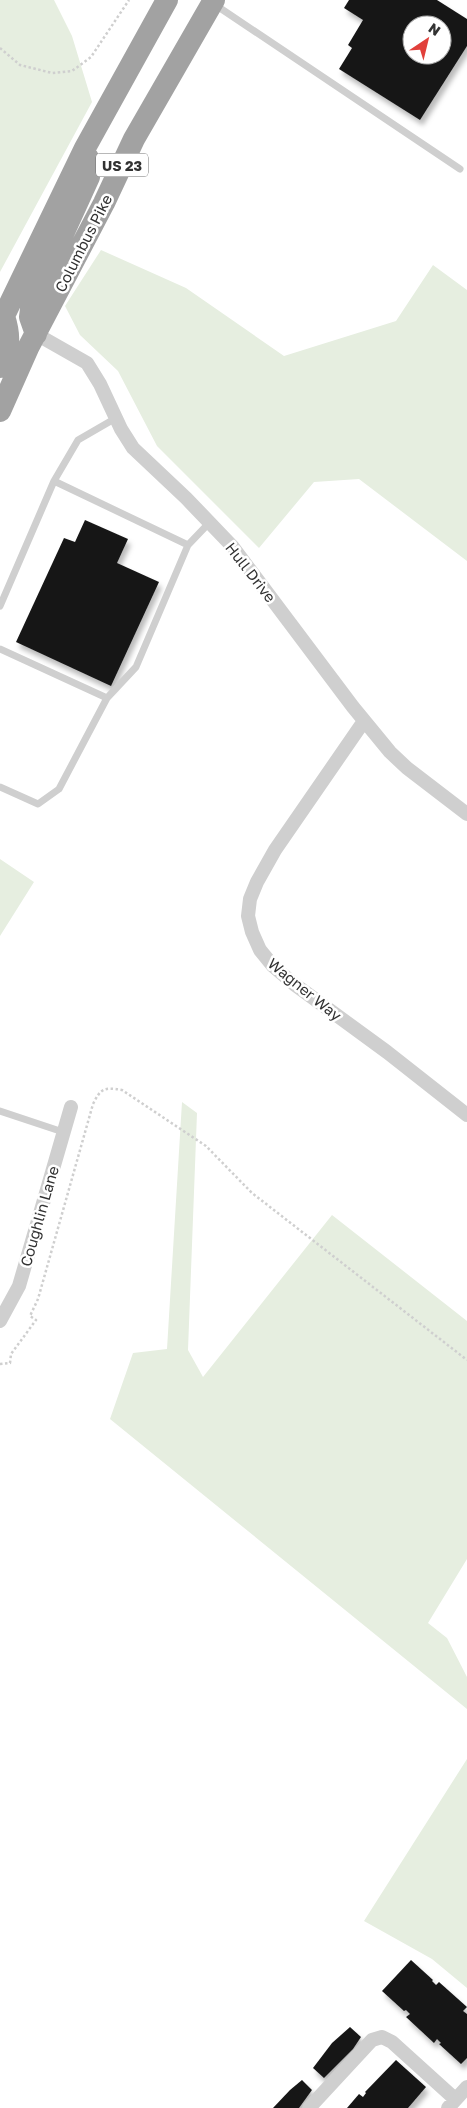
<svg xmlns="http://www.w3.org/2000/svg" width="467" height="2108" font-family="'Golos Text',sans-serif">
<defs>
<filter id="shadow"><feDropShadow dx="3" dy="5.5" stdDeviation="2.5" flood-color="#0004"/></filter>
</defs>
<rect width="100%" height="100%" fill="#fff"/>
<path fill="#e6eee0" d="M 0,0 L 54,0 L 72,36 L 92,102 L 0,272 Z
M 101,250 L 186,288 L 284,356 L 396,321 L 433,265 L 467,290 L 467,561 L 359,479 L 314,482 L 259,548 L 157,446 L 118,371 L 80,335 L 65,306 Z
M 0,859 L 34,882 L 0,936 Z
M 182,1102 L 197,1113 L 188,1350 L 203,1377 L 332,1215 L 467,1321 L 467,1559 L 428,1623 L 447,1638 L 467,1677 L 467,1709 L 110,1419 L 133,1353 L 167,1349 Z
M 467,1759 L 467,1988 L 432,1959 L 364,1921 Z"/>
<path fill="#191919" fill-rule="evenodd" filter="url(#shadow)" d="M 349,0 L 437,0 L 467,19 L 467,46 L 420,120 L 339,69 L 352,48 L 348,45 L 363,20 L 344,8 ZM 412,25 L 442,25 L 442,55 L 412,55 Z
M 85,520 L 128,539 L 117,563 L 159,582 L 111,686 L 16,642 L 64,538 L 75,542 Z
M 411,1960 L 433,1980 L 432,1981 L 436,1985 L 439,1982 L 467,2007 L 463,2011 L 467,2014 L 467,2058 L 461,2064 L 439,2044 L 441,2043 L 437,2039 L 434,2043 L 406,2017 L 410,2014 L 406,2010 L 404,2011 L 382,1991 Z
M 350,2027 L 361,2037 L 353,2049 L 324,2078 L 313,2068 L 332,2043 Z
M 396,2060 L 426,2087 L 408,2108 L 347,2108 L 359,2094 L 363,2097 L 366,2093 L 365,2092 Z
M 302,2080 L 312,2090 L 299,2108 L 273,2108 L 290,2090 Z"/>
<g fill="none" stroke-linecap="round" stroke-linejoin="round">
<path stroke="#cfcfcf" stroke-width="2.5" stroke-dasharray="2.5 2.5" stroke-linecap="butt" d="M 0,48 L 20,65 L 52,73 L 72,71 L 91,57 L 129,0
M 0,1364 L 10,1363 L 11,1354 L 36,1320 L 30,1316 L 38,1299 L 93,1104 C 101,1088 104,1087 122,1090 L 206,1146 L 252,1193 L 467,1360"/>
<path stroke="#cfcfcf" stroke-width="7" d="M 214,4 L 460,169
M 54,481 L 188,545
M 0,606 L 54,481 L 78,440 L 116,418
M 0,649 L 107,698
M 0,787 L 38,804 L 59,789 L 107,698 L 136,667 L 188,545 L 210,522
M 0,1111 L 63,1132"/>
<path stroke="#cfcfcf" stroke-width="14" d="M 36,334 L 87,363 L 100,384 L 121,429 L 133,448 L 186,498 L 232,546 L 353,707 L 390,752 L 407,768 L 467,814
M 364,721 L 275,850 L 257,882 L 250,899 L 248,916 L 252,932 L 260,950 L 273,966 L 294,984 L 387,1052 L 467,1115
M 0,1321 L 19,1286 L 71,1107
M 309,2108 L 372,2040 L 382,2037 L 392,2042 L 455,2099
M 448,2108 L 467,2087"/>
<path stroke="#a2a2a2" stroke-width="22" d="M 0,324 L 85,148 L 167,0
M 36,334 L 30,317 L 32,302 L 89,177 L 90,166 L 88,158
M 0,367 C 9,347 11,338 4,316
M 0,411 L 28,348 L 104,203 L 134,139 L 214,0"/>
</g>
<g text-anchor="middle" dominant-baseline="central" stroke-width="5" stroke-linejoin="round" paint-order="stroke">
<rect fill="#fff" stroke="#707070" stroke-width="1" x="96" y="153.5" width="52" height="23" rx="4"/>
<g font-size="14" font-weight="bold" fill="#323232">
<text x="122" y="165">US 23</text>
</g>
<g font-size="15" fill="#323232" stroke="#fff">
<text transform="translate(83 243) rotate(-63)">Columbus Pike</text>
<text transform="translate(251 572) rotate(52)">Hull Drive</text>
<text transform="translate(305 989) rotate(39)">Wagner Way</text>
<text transform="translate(39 1216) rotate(-74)">Coughlin Lane</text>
</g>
</g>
<g transform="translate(427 40) rotate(35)"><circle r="24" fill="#ffffff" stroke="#adadad"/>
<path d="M0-4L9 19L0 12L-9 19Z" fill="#e1403b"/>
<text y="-8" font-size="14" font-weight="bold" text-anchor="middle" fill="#323232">N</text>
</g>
</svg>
